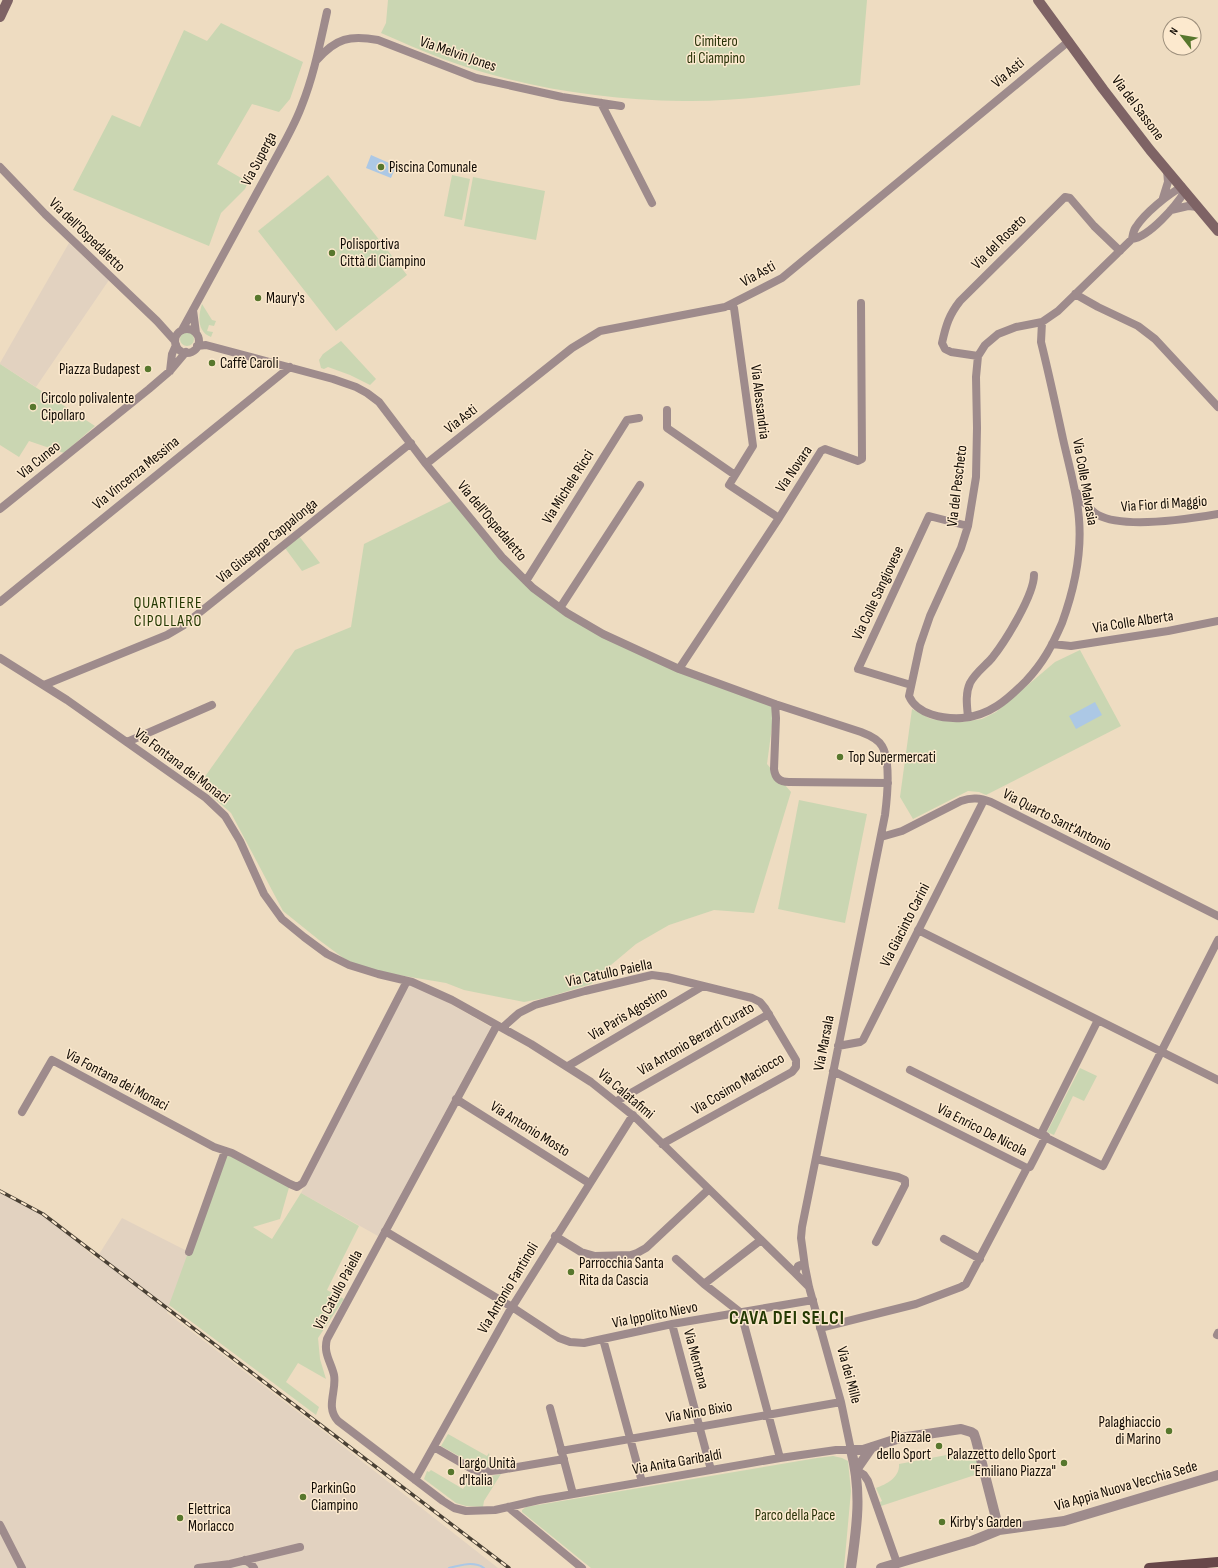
<svg xmlns="http://www.w3.org/2000/svg" width="1218" height="1568" font-family="'Sofia Sans Condensed',sans-serif">
<rect width="100%" height="100%" fill="#eedcc1"/>
<path fill="#e2d2c0" d="M 69,243 L 109,280 L 36,387 L 0,364 L 0,363 Z
M 407,984 L 428,991 L 491,1027 L 378,1236 L 301,1193 Z
M 0,1191 L 43,1214 L 61,1227 L 96,1259 L 122,1218 L 189,1252 L 167,1313 L 331,1437 L 498,1568 L 0,1568 Z"/>
<path fill="#cad6b2" d="M 388,0 L 867,0 L 860,85 C 802,92 742,102 683,101 C 602,100 519,87 443,59 C 422,51 402,42 381,33 L 386,23 Z
M 221,23 L 303,62 L 290,99 L 279,112 L 252,104 L 217,164 L 248,182 L 245,189 L 221,213 L 209,246 L 73,190 L 112,115 L 140,127 L 184,30 L 207,41 Z
M 328,175 L 407,275 L 336,331 L 258,231 Z
M 452,175 L 470,179 L 462,220 L 444,216 Z
M 473,177 L 545,191 L 536,240 L 464,226 Z
M 202,304 L 212,320 L 216,321 L 214,326 L 209,325 L 207,331 L 213,332 L 211,337 C 197,332 198,316 202,304 Z
M180 339a7 7 0 1 1 14 0a7 7 0 1 1-14 0Z
M 341,341 L 376,379 L 370,385 L 350,375 L 328,367 L 324,369 L 321,368 L 319,360 L 323,354 Z
M 0,364 L 95,426 L 64,453 L 29,441 L 19,457 L 0,445 Z
M 455,499 L 526,581 L 603,634 L 775,704 L 767,764 L 791,792 L 754,913 L 714,910 L 669,925 L 636,944 L 605,970 L 591,984 L 545,998 L 524,1002 L 464,990 L 446,983 L 357,968 L 319,940 L 283,911 L 231,813 L 199,785 L 295,650 L 351,627 L 364,544 Z
M 299,536 L 320,563 L 302,571 L 285,548 Z
M 1080,650 L 1121,726 L 986,795 L 979,792 L 968,791 L 913,819 L 900,797 L 912,709 L 931,719 L 949,721 L 961,722 L 982,719 L 996,712 L 1055,662 Z
M 799,800 L 867,814 L 845,923 L 778,909 Z
M 1080,1068 L 1097,1076 L 1084,1101 L 1073,1096 L 1054,1135 L 1047,1132 Z
M 225,1151 L 290,1184 L 280,1219 L 253,1227 L 272,1239 L 301,1193 L 359,1226 L 327,1290 L 344,1299 L 318,1338 L 320,1359 L 326,1379 L 298,1363 L 286,1382 L 319,1407 L 316,1415 L 169,1305 Z
M 448,1434 L 487,1456 L 489,1453 L 492,1467 L 480,1468 L 441,1446 Z
M 973,1450 L 979,1469 L 977,1470 L 978,1474 L 881,1506 L 880,1502 L 882,1501 L 876,1488 C 887,1484 900,1477 899,1464 Z
M 833,1456 L 842,1458 L 848,1461 L 851,1491 L 844,1568 L 591,1568 L 522,1512 L 522,1510 L 526,1507 L 817,1458 Z
M 431,1470 L 463,1489 L 472,1474 C 481,1479 490,1476 501,1474 L 484,1501 L 483,1507 L 466,1506 L 456,1503 L 424,1479 L 427,1471 L 429,1472 Z"/>
<path fill="#acc8e5" d="M 371,155 L 396,166 L 391,178 L 366,168 Z
M 1095,702 L 1102,715 L 1076,729 L 1069,716 Z"/>
<g fill="none" stroke-linecap="round" stroke-linejoin="round">
<path stroke="#acc8e5" stroke-width="2" d="M 449,1568 C 460,1565 474,1561 484,1568"/>
<path stroke="#9e8b8c" stroke-width="8" d="M 317,60 C 336,38 350,35 378,40 L 476,78 L 562,97 L 621,106
M 601,103 L 652,203
M 0,167 L 45,214 L 157,321 L 175,341
M 1163,198 L 1168,182 L 1167,170
M 1171,210 L 1188,206 L 1198,207
M 1132,239 C 1133,235 1133,231 1136,227 C 1144,214 1168,194 1182,187
M 1075,294 L 1098,307 L 1138,326 L 1155,339 L 1218,407
M 730,305 L 734,308 L 753,446 L 729,485 L 779,518
M 193,310 L 196,333
M 1042,322 L 1041,342 C 1049,374 1056,407 1063,439 C 1069,466 1077,492 1079,519 C 1082,554 1074,590 1062,623 C 1052,646 1043,663 1026,681 C 1007,700 989,716 962,718 C 944,719 917,715 909,696 L 920,645 L 930,616 L 961,548 L 968,526 L 976,477 L 977,428 L 976,377 L 978,356 L 985,345 L 998,334 L 1016,327 L 1042,322 L 1058,311 L 1132,239 C 1149,237 1176,206 1185,191
M175 341a12 12 0 1 1 24 0a12 12 0 1 1-24 0Z
M 182,330 L 283,145 C 290,132 297,119 302,105 C 314,75 320,43 327,12
M 197,346 L 206,345 L 333,379 L 356,387 L 367,393 L 379,402 L 426,464 L 502,557 L 533,588 L 567,613 L 603,634 L 679,669 L 775,704 L 861,732 C 869,735 878,739 882,746 C 891,761 887,799 885,815 L 802,1227 L 801,1238 L 805,1267
M 978,356 L 951,352 L 945,349 L 942,343 C 946,325 949,315 960,301 L 1065,197 L 1070,198 L 1094,226 L 1120,251
M 170,371 L 172,354 L 176,345
M 667,410 L 667,428 L 735,475
M 426,464 L 572,348 L 600,331 L 725,307 L 782,278 L 1069,41
M 1077,493 C 1083,501 1089,510 1098,515 C 1124,529 1189,519 1218,514
M 0,509 L 149,389 L 170,371 L 186,352
M 526,581 L 627,420 L 639,418
M 0,602 L 290,367
M 560,608 L 640,485
M 1052,644 L 1071,646 L 1168,631 L 1218,621
M 0,658 L 67,700 L 206,798 L 225,816 L 240,841 L 264,894 L 282,919 L 304,937 L 327,954 L 349,965 L 378,974 L 412,982 L 452,1000 L 531,1044 L 591,1082 L 636,1118 L 795,1273
M 679,669 L 779,518 L 821,451 L 825,449 L 858,461 L 862,459 L 861,303
M 44,685 L 167,635 L 184,625 L 411,443
M 911,685 L 858,669 L 929,516 L 968,526
M 775,704 L 776,718 L 774,769 C 775,778 780,782 789,782 L 888,783
M 968,717 C 967,706 965,694 970,683 C 975,673 985,666 992,658 C 1005,642 1034,595 1034,575
M 127,742 L 212,705
M 881,837 L 902,831 L 961,801 C 972,797 980,798 991,802 L 1218,916
M 918,930 L 1218,1080
M 497,1025 L 327,1339 C 323,1353 331,1362 334,1375 C 337,1391 325,1407 338,1421 L 443,1501 L 454,1508 L 466,1511 L 495,1510 L 539,1500 L 780,1458 L 836,1450 L 851,1450 L 841,1402 L 809,1287 L 805,1267 L 800,1265 L 798,1266 L 795,1273 L 809,1287
M 502,1028 L 519,1013 L 535,1005 L 585,991 L 652,975 L 667,977 L 752,998 L 760,1002 L 765,1008 L 796,1060 L 796,1067 L 792,1072 L 662,1144
M 838,1046 L 860,1042 L 863,1040 L 984,800
M 568,1066 L 703,986
M 910,1070 L 1103,1166 L 1218,940
M 833,1071 L 1027,1168
M 456,1099 L 589,1183
M 617,1101 L 769,1014
M 22,1112 L 52,1060 L 214,1147 L 232,1153 L 290,1184 L 297,1187 L 303,1183 L 407,981
M 1041,1134 L 1098,1020
M 816,1159 L 898,1177 L 905,1180 L 905,1185 L 876,1242
M 385,1231 L 512,1307 L 559,1338 L 570,1342 L 584,1343 L 672,1324 L 813,1300
M 555,1236 L 581,1252 L 595,1256 L 631,1255 L 637,1253 L 646,1248 L 708,1190
M 944,1239 L 980,1259
M 189,1252 L 225,1151
M 676,1259 L 704,1284 L 741,1313 L 780,1458
M 704,1284 L 761,1240
M 672,1324 L 711,1470
M 820,1328 L 916,1304 L 961,1287 L 966,1284 L 1027,1168 L 1030,1167 L 1046,1136
M 1217,1335 L 1218,1333
M 603,1339 L 642,1482
M 550,1408 L 573,1494
M 434,1447 L 472,1469 L 481,1472 L 500,1470 L 564,1459
M 561,1451 L 841,1402
M 856,1470 L 864,1475 L 868,1481 L 897,1563
M 415,1480 L 509,1312 L 633,1115
M 508,1507 L 582,1568
M 0,1525 L 22,1568
M 245,1560 L 251,1564 L 254,1568
M 198,1568 L 230,1564 L 300,1547"/>
<path stroke="#9e8b8c" stroke-width="10" d="M 856,1470 L 872,1447
M 851,1568 C 857,1526 862,1492 851,1450 L 863,1450 L 900,1438 L 961,1429 L 971,1432 L 974,1434 L 976,1440 L 999,1530
M 881,1568 L 972,1541 L 999,1530 L 1064,1521 L 1218,1475"/>
<path stroke="#7e6365" stroke-width="10" d="M 1038,0 L 1103,89 L 1150,150 L 1218,231
M 0,17 L 8,0"/>
<path stroke="#674749" stroke-width="10" d="M 1149,1568 L 1218,1562"/>
<defs>
<path id="rail" d="M 0,1191 L 43,1214 L 509,1568"/>
</defs>
<use href="#rail" stroke="#494034" stroke-width="3.5"/>
<use href="#rail" stroke="#fce9ce" stroke-width="2" stroke-dasharray="6" stroke-linecap="butt"/>
</g>
<g fill="#57772d" stroke="#fce9ce" stroke-width="1.5">
<circle cx="381" cy="167" r="4"/>
<circle cx="332" cy="253" r="4"/>
<circle cx="258" cy="298" r="4"/>
<circle cx="212" cy="363" r="4"/>
<circle cx="148" cy="369" r="4"/>
<circle cx="33" cy="407" r="4"/>
<circle cx="840" cy="757" r="4"/>
<circle cx="571" cy="1272" r="4"/>
<circle cx="1169" cy="1431" r="4"/>
<circle cx="939" cy="1446" r="4"/>
<circle cx="1064" cy="1463" r="4"/>
<circle cx="451" cy="1472" r="4"/>
<circle cx="303" cy="1497" r="4"/>
<circle cx="180" cy="1518" r="4"/>
<circle cx="942" cy="1522" r="4"/>
</g>
<g text-anchor="middle" dominant-baseline="central" stroke-width="3" stroke-linejoin="round" paint-order="stroke">
<g font-size="15" fill="#293308" stroke="#fce9ce">
<text x="716" y="41">Cimitero<tspan x="716" dy="17">di Ciampino</tspan></text>
<text x="795" y="1515">Parco della Pace</text>
</g>
<g font-size="15" fill="#110b04" stroke="#fce9ce">
<text transform="translate(458 54) rotate(19)">Via Melvin Jones</text>
<text transform="translate(1008 73) rotate(-40)">Via Asti</text>
<text transform="translate(1138 108) rotate(53)">Via del Sassone</text>
<text transform="translate(259 159) rotate(-62)">Via Superga</text>
<text transform="translate(87 235) rotate(44)">Via dell'Ospedaletto</text>
<text transform="translate(999 242) rotate(-45)">Via del Roseto</text>
<text transform="translate(758 274) rotate(-29)">Via Asti</text>
<text transform="translate(760 402) rotate(83)">Via Alessandria</text>
<text transform="translate(461 419) rotate(-38)">Via Asti</text>
<text transform="translate(39 460) rotate(-39)">Via Cuneo</text>
<text transform="translate(794 469) rotate(-56)">Via Novara</text>
<text transform="translate(136 473) rotate(-39)">Via Vincenza Messina</text>
<text transform="translate(1085 482) rotate(80)">Via Colle Malvasia</text>
<text transform="translate(957 486) rotate(-83)">Via del Pescheto</text>
<text transform="translate(568 487) rotate(-58)">Via Michele Ricci</text>
<text transform="translate(1164 504) rotate(-4)">Via Fior di Maggio</text>
<text transform="translate(492 521) rotate(50)">Via dell'Ospedaletto</text>
<text transform="translate(267 541) rotate(-39)">Via Giuseppe Cappalonga</text>
<text transform="translate(878 593) rotate(-65)">Via Colle Sangiovese</text>
<text transform="translate(1133 622) rotate(-9)">Via Colle Alberta</text>
<text transform="translate(182 766) rotate(37)">Via Fontana dei Monaci</text>
<text transform="translate(1057 820) rotate(27)">Via Quarto Sant'Antonio</text>
<text transform="translate(905 925) rotate(-63)">Via Giacinto Carini</text>
<text transform="translate(609 973) rotate(-12)">Via Catullo Paiella</text>
<text transform="translate(628 1014) rotate(-31)">Via Paris Agostino</text>
<text transform="translate(696 1039) rotate(-30)">Via Antonio Berardi Curato</text>
<text transform="translate(824 1043) rotate(-79)">Via Marsala</text>
<text transform="translate(117 1080) rotate(28)">Via Fontana dei Monaci</text>
<text transform="translate(738 1084) rotate(-31)">Via Cosimo Maciocco</text>
<text transform="translate(626 1094) rotate(40)">Via Calatafimi</text>
<text transform="translate(530 1129) rotate(32)">Via Antonio Mosto</text>
<text transform="translate(982 1130) rotate(27)">Via Enrico De Nicola</text>
<text transform="translate(508 1288) rotate(-59)">Via Antonio Fantinoli</text>
<text transform="translate(338 1290) rotate(-62)">Via Catullo Paiella</text>
<text transform="translate(655 1315) rotate(-11)">Via Ippolito Nievo</text>
<text transform="translate(696 1359) rotate(75)">Via Mentana</text>
<text transform="translate(849 1375) rotate(75)">Via dei Mille</text>
<text transform="translate(699 1412) rotate(-10)">Via Nino Bixio</text>
<text transform="translate(677 1462) rotate(-10)">Via Anita Garibaldi</text>
<text transform="translate(1126 1486) rotate(-16)">Via Appia Nuova Vecchia Sede</text>
</g>
<g font-size="15" fill="#110b04" stroke="#fce9ce" text-anchor="start">
<text x="389" y="167">Piscina Comunale</text>
<text x="340" y="244">Polisportiva<tspan x="340" dy="17">Città di Ciampino</tspan></text>
<text x="266" y="298">Maury's</text>
<text x="220" y="363">Caffè Caroli</text>
<text x="140" y="369" text-anchor="end">Piazza Budapest</text>
<text x="41" y="398">Circolo polivalente<tspan x="41" dy="17">Cipollaro</tspan></text>
<text x="848" y="757">Top Supermercati</text>
<text x="579" y="1263">Parrocchia Santa<tspan x="579" dy="17">Rita da Cascia</tspan></text>
<text x="1161" y="1422" text-anchor="end">Palaghiaccio<tspan x="1161" dy="17">di Marino</tspan></text>
<text x="931" y="1437" text-anchor="end">Piazzale<tspan x="931" dy="17">dello Sport</tspan></text>
<text x="1056" y="1454" text-anchor="end">Palazzetto dello Sport<tspan x="1056" dy="17">"Emiliano Piazza"</tspan></text>
<text x="459" y="1463">Largo Unità<tspan x="459" dy="17">d'Italia</tspan></text>
<text x="311" y="1488">ParkinGo<tspan x="311" dy="17">Ciampino</tspan></text>
<text x="188" y="1509">Elettrica<tspan x="188" dy="17">Morlacco</tspan></text>
<text x="950" y="1522">Kirby's Garden</text>
</g>
<g font-size="16" letter-spacing="1" fill="#253a04" stroke="#fce9ce">
<text x="168" y="603">QUARTIERE<tspan x="168" dy="18">CIPOLLARO</tspan></text>
</g>
<g font-size="19" font-weight="bold" letter-spacing="1" fill="#253a04" stroke="#fce9ce">
<text x="787" y="1318">CAVA DEI SELCI</text>
</g>
</g>
<g transform="translate(1182 36) rotate(301)"><circle r="19" fill="#fce9ce" stroke="#9e907d"/>
<path d="M0-3L7 15L0 10L-7 15Z" fill="#57772d"/>
<text y="-6" font-size="11" font-weight="bold" text-anchor="middle" fill="#110b04">N</text>
</g>
</svg>
